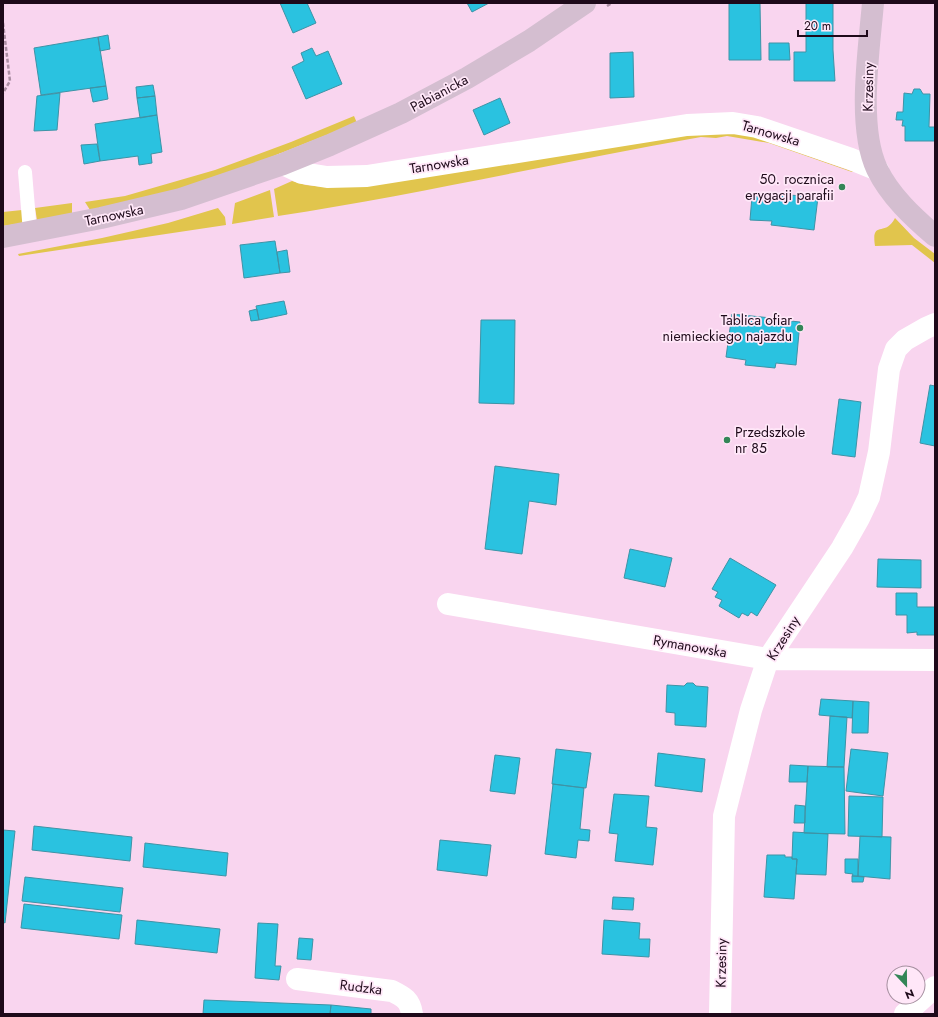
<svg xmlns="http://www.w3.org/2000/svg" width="938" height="1017" font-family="Jost,sans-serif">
<rect width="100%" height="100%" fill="#f9d5ef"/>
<path fill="#e1c54d" d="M 354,116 L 357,123 L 246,167 L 169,192 L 90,210 L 85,202 L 125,196 L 215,170 L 291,142 Z
M 702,132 L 744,133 L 854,172 L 852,172 L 769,143 L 727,136 L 716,138 L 701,137 C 560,162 420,194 278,216 L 274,189 L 292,181 L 306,185 L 325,187 Z
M 270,190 L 274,217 L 232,224 L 235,203 Z
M 72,203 L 72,214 L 37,220 L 35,208 Z
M 218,208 L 225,217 L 226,225 L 19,256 L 18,254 L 102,238 L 168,223 Z
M 22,210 L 23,223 L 3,226 L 3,212 Z
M 895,218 L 914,238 L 935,254 L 935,263 L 912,245 L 875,246 C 871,219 885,238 895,218 Z"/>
<path fill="#2ac2e0" stroke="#3e93a6" d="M 280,3 L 307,3 L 316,23 L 293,33 Z
M 467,3 L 489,3 L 472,12 Z
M 729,3 L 760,3 L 761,60 L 729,60 Z
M 806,3 L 833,3 L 833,50 L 835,81 L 794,81 L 794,52 L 806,52 Z
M 108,35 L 110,49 L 100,51 L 98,37 Z
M 98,37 L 106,86 L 41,95 L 34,48 Z
M 769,43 L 789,43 L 790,60 L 769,60 Z
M 312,48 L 316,56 L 328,51 L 342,84 L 306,99 L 292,67 L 304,61 L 301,53 Z
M 633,52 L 634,97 L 610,98 L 610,53 Z
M 153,85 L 155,96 L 137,98 L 136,87 Z
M 106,86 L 108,99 L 93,102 L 90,88 Z
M 914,89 L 920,89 L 923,94 L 930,94 L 929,127 L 935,127 L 935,141 L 905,141 L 905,126 L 902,126 L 903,120 L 896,120 L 897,112 L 903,112 L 904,93 L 912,94 Z
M 60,93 L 57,130 L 34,131 L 37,96 Z
M 155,96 L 157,115 L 140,118 L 137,98 Z
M 500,98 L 510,123 L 484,135 L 473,110 Z
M 157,115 L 162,152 L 151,154 L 152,163 L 139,165 L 138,156 L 100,161 L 95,124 Z
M 97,144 L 100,161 L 84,164 L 81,145 Z
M 774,194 L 818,197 L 814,230 L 771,225 L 772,221 L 750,220 L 752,196 L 774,198 Z
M 275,241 L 280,273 L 244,278 L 240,245 Z
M 287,250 L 290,272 L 280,273 L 277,252 Z
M 284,301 L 287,314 L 259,320 L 256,306 Z
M 257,309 L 259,320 L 251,321 L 249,311 Z
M 732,314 L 781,319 L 781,320 L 800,322 L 796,365 L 776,363 L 775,368 L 745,365 L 746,360 L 726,357 Z
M 481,320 L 515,320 L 514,404 L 479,403 Z
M 930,385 L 935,386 L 935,446 L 920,443 Z
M 839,399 L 861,402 L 855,457 L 832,454 Z
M 495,466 L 559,474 L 556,505 L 529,501 L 522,554 L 485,549 Z
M 630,549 L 672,558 L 665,587 L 624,578 Z
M 730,558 L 776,585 L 757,616 L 751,612 L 748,616 L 742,613 L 739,618 L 719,606 L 722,600 L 715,597 L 718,592 L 712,589 Z
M 878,559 L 921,560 L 921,588 L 877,587 Z
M 896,593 L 917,593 L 917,607 L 935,607 L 935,635 L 917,635 L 917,632 L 907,633 L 907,615 L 896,615 Z
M 687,683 L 693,683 L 696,686 L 708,687 L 706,727 L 675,725 L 675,713 L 666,712 L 667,685 L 684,686 Z
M 821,699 L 853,701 L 852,718 L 819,715 Z
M 853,701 L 869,702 L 868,733 L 852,733 Z
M 830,716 L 847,717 L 844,767 L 827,767 Z
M 556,749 L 591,753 L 586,788 L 552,784 Z
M 851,749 L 888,753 L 883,796 L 846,791 Z
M 658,753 L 705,759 L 702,792 L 655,786 Z
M 495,755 L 520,758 L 515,794 L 490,791 Z
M 790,765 L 808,766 L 807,782 L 789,782 Z
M 808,766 L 844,767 L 845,834 L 804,833 Z
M 553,784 L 584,788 L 580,829 L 590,830 L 589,841 L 578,840 L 576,858 L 545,854 Z
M 614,794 L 649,796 L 646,827 L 657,828 L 653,865 L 615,861 L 618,834 L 609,833 Z
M 849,796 L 883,797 L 882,837 L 848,836 Z
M 795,805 L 805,806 L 805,823 L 794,823 Z
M 34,826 L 132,837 L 130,861 L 32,850 Z
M 3,830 L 15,831 L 5,923 L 3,922 Z
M 793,832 L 828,834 L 826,875 L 796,874 L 797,859 L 792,859 Z
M 860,836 L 891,837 L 890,879 L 858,876 Z
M 440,840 L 491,845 L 487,876 L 437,870 Z
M 145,843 L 228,853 L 226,876 L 143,867 Z
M 767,855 L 785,855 L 785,857 L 792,857 L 792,859 L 797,859 L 794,899 L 764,897 Z
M 845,859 L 858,859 L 858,876 L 852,876 L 853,874 L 845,873 Z
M 852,876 L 864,877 L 863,882 L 852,882 Z
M 25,877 L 123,888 L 120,912 L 22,901 Z
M 613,897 L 634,898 L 633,910 L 612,909 Z
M 24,904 L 122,915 L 119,939 L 21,928 Z
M 137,920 L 220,929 L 217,953 L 135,944 Z
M 604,920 L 640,923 L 639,939 L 650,939 L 649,957 L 602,954 Z
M 258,923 L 278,924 L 275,966 L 281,966 L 279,980 L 255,978 Z
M 299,938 L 313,939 L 311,960 L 297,959 Z
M 204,1000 L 331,1005 L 330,1014 L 203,1014 Z
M 331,1005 L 371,1009 L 371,1014 L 330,1014 Z"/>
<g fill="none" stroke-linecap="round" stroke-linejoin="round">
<path stroke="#ac8ea4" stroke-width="2.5" stroke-dasharray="4 2" stroke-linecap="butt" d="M 607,6 L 612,3
M 3,23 L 10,81 L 3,93"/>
<path stroke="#fff" stroke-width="14" d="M 25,172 L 30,232"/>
<path stroke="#fff" stroke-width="22" d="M 283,164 L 302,173 L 327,177 L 367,176 L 687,125 L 733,123 L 757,127 L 851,159 L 878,170
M 448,604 L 768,659 L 935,660
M 297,979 L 392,991 C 404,997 410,1000 412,1014
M 720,1014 L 724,816 L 751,710 L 768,659 L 842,548 L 859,518 L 869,497 L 879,452 L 889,369 L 896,349 L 905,340 L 926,328 L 935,324
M 905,1014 L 935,987"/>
<path stroke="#d4bed0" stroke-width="22" d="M 873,3 C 869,50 857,127 877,169 C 890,196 913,217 935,236
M 3,237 L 101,218 L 181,199 L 283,164 L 330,145 L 401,113 L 467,78 L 529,41 L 585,3"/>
</g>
<g fill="#338657" stroke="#ffe7f8" stroke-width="1.5">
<circle cx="842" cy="187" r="4"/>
<circle cx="800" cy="328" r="4"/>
<circle cx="727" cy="440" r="4"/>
</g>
<g text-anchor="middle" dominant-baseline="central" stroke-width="3.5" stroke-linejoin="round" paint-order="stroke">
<g font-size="14" fill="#1e0a1a" stroke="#ffe7f8">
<text transform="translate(868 87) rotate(-89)">Krzesiny</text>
<text transform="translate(439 93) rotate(-28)">Pabianicka</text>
<text transform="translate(771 133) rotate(16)">Tarnowska</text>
<text transform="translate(439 164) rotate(-9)">Tarnowska</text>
<text transform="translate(114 215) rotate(-12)">Tarnowska</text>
<text transform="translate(783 638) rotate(-58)">Krzesiny</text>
<text transform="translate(690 646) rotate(10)">Rymanowska</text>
<text transform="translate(721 963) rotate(-89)">Krzesiny</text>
<text transform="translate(361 987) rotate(7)">Rudzka</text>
</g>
<g font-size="14" fill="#1e0a1a" stroke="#ffe7f8" text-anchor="end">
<text x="834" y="179">50. rocznica<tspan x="834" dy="16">erygacji parafii</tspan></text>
<text x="792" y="320">Tablica ofiar<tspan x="792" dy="16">niemieckiego najazdu</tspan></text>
<text x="735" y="432" text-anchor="start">Przedszkole<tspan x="735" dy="16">nr 85</tspan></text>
</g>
</g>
<rect width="938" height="1017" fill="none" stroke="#1e0a1a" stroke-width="8"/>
<g transform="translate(906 985) rotate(158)"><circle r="19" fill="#ffe7f8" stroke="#a58f9f"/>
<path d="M0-3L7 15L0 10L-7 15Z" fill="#338657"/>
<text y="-6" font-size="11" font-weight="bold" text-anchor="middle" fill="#1e0a1a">N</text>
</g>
<path d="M798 30v6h69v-6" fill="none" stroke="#1e0a1a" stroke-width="2"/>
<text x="804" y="30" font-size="12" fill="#1e0a1a" stroke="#ffe7f8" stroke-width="3" paint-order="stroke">20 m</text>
</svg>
